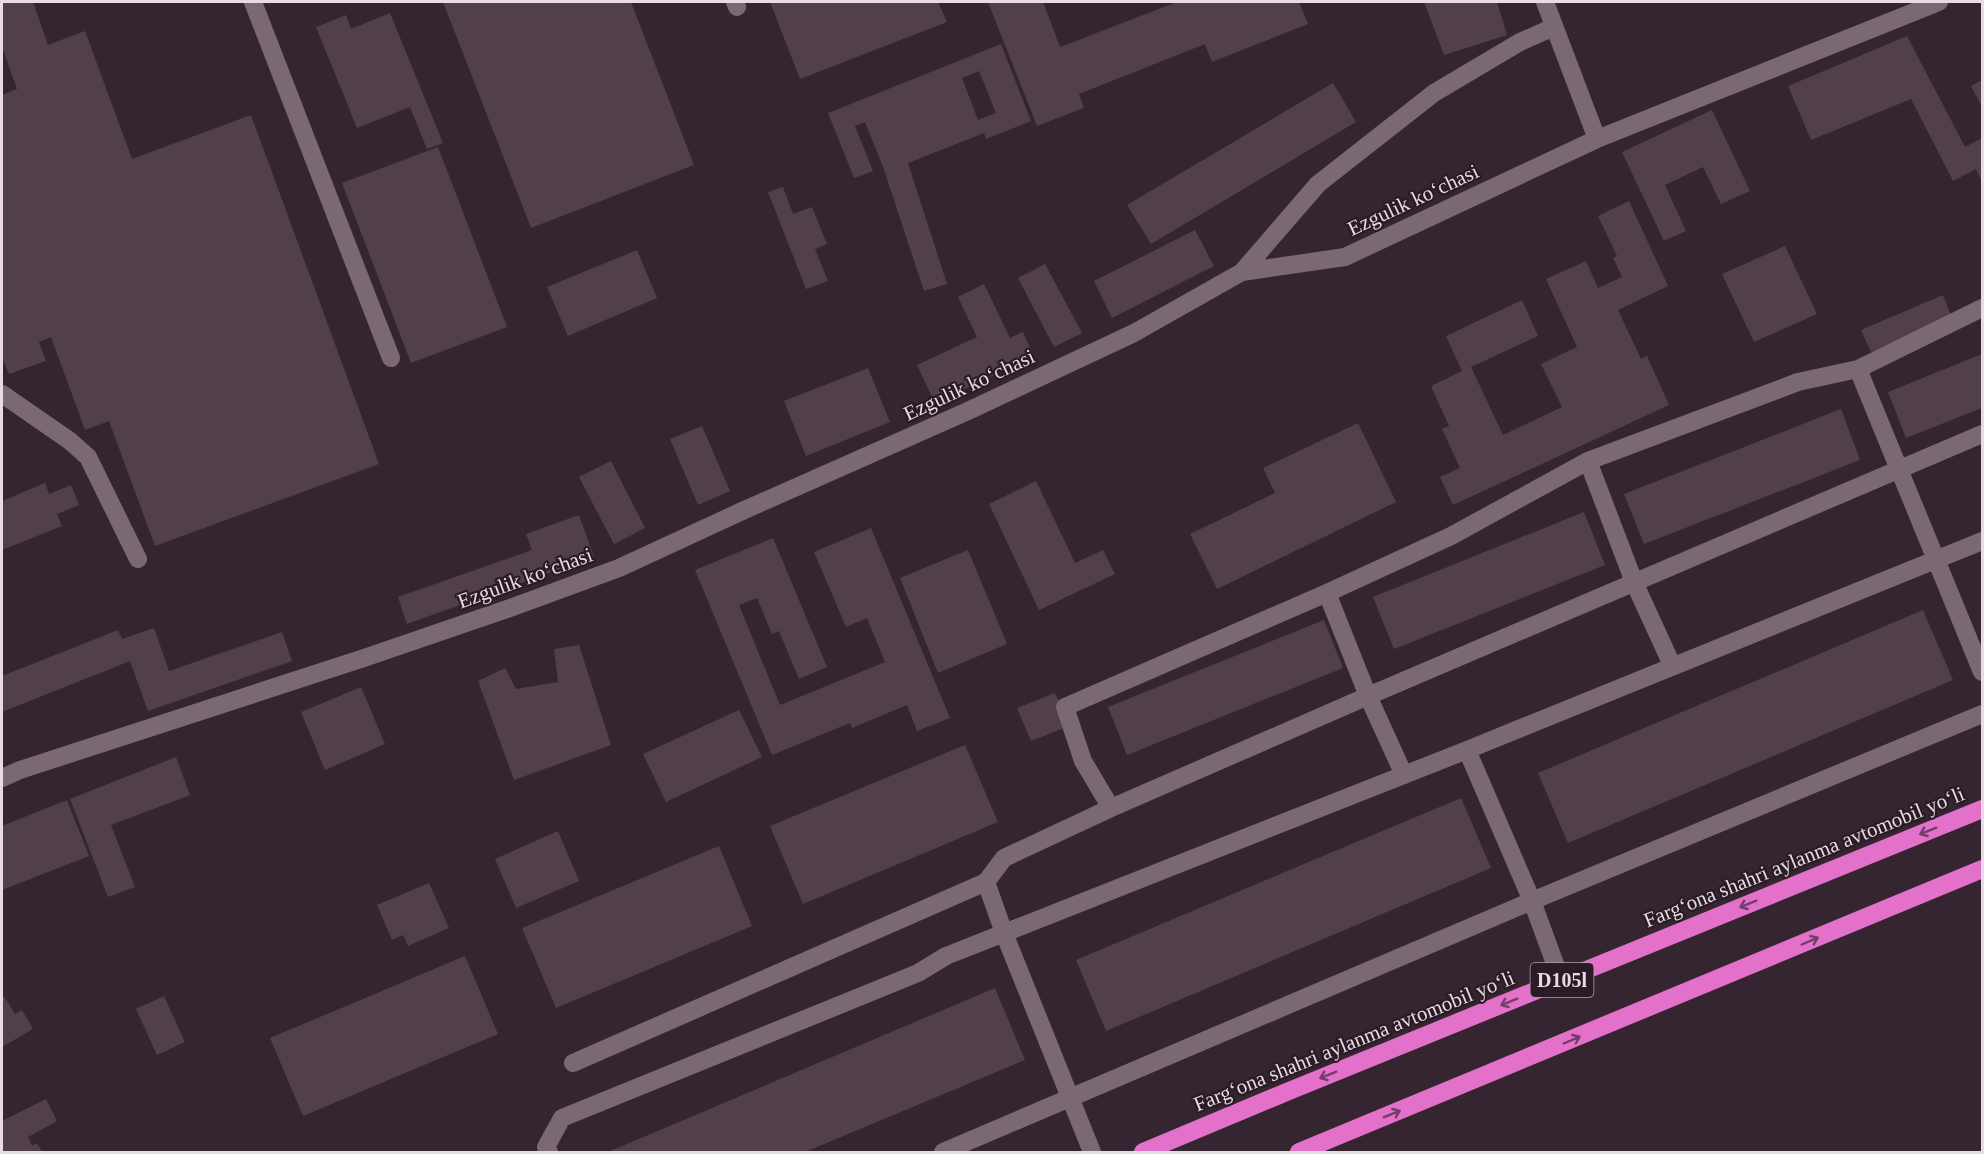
<svg xmlns="http://www.w3.org/2000/svg" width="1984" height="1154" font-family="Georgia,serif">
<rect width="100%" height="100%" fill="#352530"/>
<path fill="#51404c" fill-rule="evenodd" d="M 2,2 L 33,2 L 48,45 L 85,31 L 132,159 L 251,115 L 379,464 L 155,546 L 109,421 L 85,430 L 51,337 L 39,342 L 46,361 L 9,374 L 3,360 L 2,361 L 2,95 L 17,89 L 2,47 Z
M 443,2 L 631,2 L 694,165 L 531,228 Z
M 770,2 L 938,2 L 947,22 L 800,79 Z
M 988,2 L 1043,2 L 1060,47 L 1177,2 L 1299,2 L 1308,24 L 1212,62 L 1205,44 L 1079,94 L 1084,108 L 1037,126 Z
M 1424,2 L 1497,2 L 1507,35 L 1444,55 Z
M 390,13 L 443,143 L 427,149 L 410,107 L 357,128 L 316,27 L 346,15 L 351,29 Z
M 1907,36 L 1965,147 L 1982,138 L 1982,182 L 1976,169 L 1953,181 L 1911,99 L 1811,140 L 1788,86 Z
M 1001,44 L 1031,121 L 986,139 L 984,133 L 908,163 L 947,284 L 924,291 L 883,167 L 865,122 L 855,126 L 873,171 L 854,178 L 828,113 ZM 979,71 L 996,113 L 978,120 L 962,78 Z
M 1982,80 L 1982,107 L 1971,86 Z
M 1333,83 L 1356,122 L 1151,244 L 1127,205 Z
M 1712,110 L 1750,191 L 1721,204 L 1703,167 L 1665,185 L 1686,231 L 1664,241 L 1622,152 Z
M 438,147 L 507,327 L 411,363 L 342,183 Z
M 783,187 L 793,214 L 812,207 L 827,244 L 815,249 L 828,281 L 806,289 L 768,192 Z
M 1629,201 L 1668,286 L 1618,310 L 1641,359 L 1647,356 L 1669,405 L 1453,505 L 1440,477 L 1460,468 L 1442,429 L 1449,426 L 1431,386 L 1462,371 L 1446,336 L 1522,300 L 1538,336 L 1471,367 L 1503,435 L 1562,407 L 1541,364 L 1577,347 L 1546,279 L 1586,261 L 1598,288 L 1622,277 L 1613,258 L 1617,256 L 1598,216 Z
M 1195,230 L 1214,266 L 1112,318 L 1094,281 Z
M 1785,246 L 1817,314 L 1754,342 L 1722,274 Z
M 637,250 L 657,298 L 568,336 L 547,287 Z
M 1045,264 L 1082,333 L 1054,347 L 1018,278 Z
M 984,284 L 1010,338 L 1023,332 L 1034,356 L 935,403 L 917,365 L 977,337 L 958,297 Z
M 1943,295 L 1952,318 L 1871,352 L 1861,330 Z
M 1982,354 L 1982,408 L 1906,438 L 1888,392 Z
M 868,368 L 890,422 L 806,456 L 784,401 Z
M 1841,409 L 1860,460 L 1644,544 L 1624,494 Z
M 1358,423 L 1396,502 L 1217,589 L 1190,534 L 1275,493 L 1263,468 Z
M 702,426 L 730,491 L 698,505 L 670,439 Z
M 611,461 L 645,528 L 614,544 L 579,477 Z
M 1036,481 L 1075,563 L 1103,550 L 1115,574 L 1039,610 L 989,504 Z
M 45,483 L 49,494 L 71,485 L 79,505 L 57,514 L 62,526 L 2,550 L 2,501 Z
M 1584,512 L 1605,565 L 1394,649 L 1373,597 Z
M 579,515 L 594,557 L 407,624 L 398,597 L 532,550 L 526,534 Z
M 871,528 L 950,718 L 917,731 L 907,705 L 852,728 L 850,723 L 772,755 L 695,570 L 773,538 L 827,667 L 799,679 L 779,631 L 772,634 L 757,598 L 739,605 L 780,705 L 885,662 L 867,618 L 846,627 L 814,552 Z
M 968,550 L 1007,644 L 938,673 L 900,578 Z
M 1923,610 L 1953,680 L 1568,843 L 1538,773 Z
M 1324,620 L 1343,668 L 1127,755 L 1108,707 Z
M 154,628 L 169,671 L 282,632 L 292,661 L 148,711 L 130,661 L 2,712 L 2,676 L 118,630 L 122,639 Z
M 579,645 L 611,745 L 514,780 L 478,681 L 505,668 L 516,689 L 558,682 L 554,649 Z
M 361,687 L 385,744 L 325,770 L 301,712 Z
M 1055,693 L 1069,726 L 1031,741 L 1017,708 Z
M 739,710 L 762,757 L 666,802 L 643,754 Z
M 965,745 L 998,822 L 803,904 L 770,826 Z
M 176,757 L 190,795 L 111,825 L 135,887 L 108,897 L 70,799 Z
M 1461,798 L 1491,868 L 1106,1031 L 1076,960 Z
M 67,800 L 89,856 L 2,890 L 2,826 Z
M 558,831 L 579,881 L 516,908 L 495,859 Z
M 719,846 L 752,926 L 556,1008 L 522,928 Z
M 429,883 L 449,928 L 408,946 L 403,935 L 392,940 L 377,905 Z
M 465,956 L 498,1034 L 303,1116 L 270,1038 Z
M 995,988 L 1025,1060 L 805,1152 L 608,1152 Z
M 4,996 L 15,1014 L 22,1010 L 33,1029 L 2,1047 L 2,997 Z
M 164,996 L 185,1042 L 157,1055 L 136,1009 Z
M 46,1099 L 57,1121 L 28,1137 L 32,1146 L 37,1143 L 42,1152 L 2,1152 L 2,1121 Z"/>
<g fill="none" stroke-linecap="round" stroke-linejoin="round">
<path stroke="#7b6875" stroke-width="18" d="M 253,2 L 391,358
M 735,2 L 737,7
M 1545,2 L 1597,139
M 1242,272 L 1318,184 L 1434,93 L 1520,42 L 1554,27
M 1982,308 L 1858,369 L 1798,382 L 1588,461 L 1451,536 L 1327,593 L 1065,707 L 1083,761 L 1111,808 L 1368,696 L 1982,434
M 1858,369 L 1982,672
M 2,394 L 70,441 L 88,457 L 138,559
M 1588,461 L 1634,582 L 1672,665
M 1327,593 L 1368,696 L 1404,775
M 1467,750 L 1982,541
M 2,778 L 20,770 L 364,658 L 510,608 L 619,568 L 740,512 L 968,411 L 1134,333 L 1242,272 L 1345,257 L 1597,139 L 1939,2
M 573,1063 L 986,882
M 549,1152 L 546,1147 L 562,1118 L 918,973 L 946,956 L 1467,750 L 1532,901 L 1561,980
M 943,1152 L 1532,901 L 1982,714
M 1092,1152 L 1004,933 L 986,882 L 1004,858 L 1111,808"/>
<path stroke="#e371c9" stroke-width="18" d="M 1143,1152 L 1289,1091 L 1982,809
M 1299,1152 L 1982,869"/>
</g>
<defs><path id="oneway-shaft" d="M-6 0H5M1.5-3L5.5 0L1.5 3" fill="none" stroke-width="1.6" stroke-linecap="round" stroke-linejoin="round" transform="scale(1.5)"/></defs>
<g stroke="#753d67">
<use href="#oneway-shaft" transform="translate(1928 831) rotate(158)"/>
<use href="#oneway-shaft" transform="translate(1748 904) rotate(158)"/>
<use href="#oneway-shaft" transform="translate(1810 941) rotate(-23)"/>
<use href="#oneway-shaft" transform="translate(1509 1002) rotate(158)"/>
<use href="#oneway-shaft" transform="translate(1572 1040) rotate(-23)"/>
<use href="#oneway-shaft" transform="translate(1328 1075) rotate(158)"/>
<use href="#oneway-shaft" transform="translate(1392 1114) rotate(-22)"/>
</g>
<g text-anchor="middle" dominant-baseline="central" stroke-width="4.5" stroke-linejoin="round" paint-order="stroke">
<rect fill="#2b1b26" stroke="#afa2aa" stroke-width="1.5" x="1530.5" y="963" width="63" height="34" rx="4.5"/>
<g font-size="20" font-weight="bold" fill="#e7dce3">
<text x="1562" y="980">D105l</text>
</g>
<g font-size="21" fill="#e7dce3" stroke="#2b1b26">
<text transform="translate(1413 200) rotate(-25)">Ezgulik koʻchasi</text>
<text transform="translate(969 385) rotate(-25)">Ezgulik koʻchasi</text>
<text transform="translate(525 578) rotate(-20)">Ezgulik koʻchasi</text>
<text transform="translate(1804 857) rotate(-22)">Fargʻona shahri aylanma avtomobil yoʻli</text>
<text transform="translate(1354 1041) rotate(-22)">Fargʻona shahri aylanma avtomobil yoʻli</text>
</g>
</g>
<rect width="1984" height="1154" fill="none" stroke="#e7dce3" stroke-width="6"/>
</svg>
